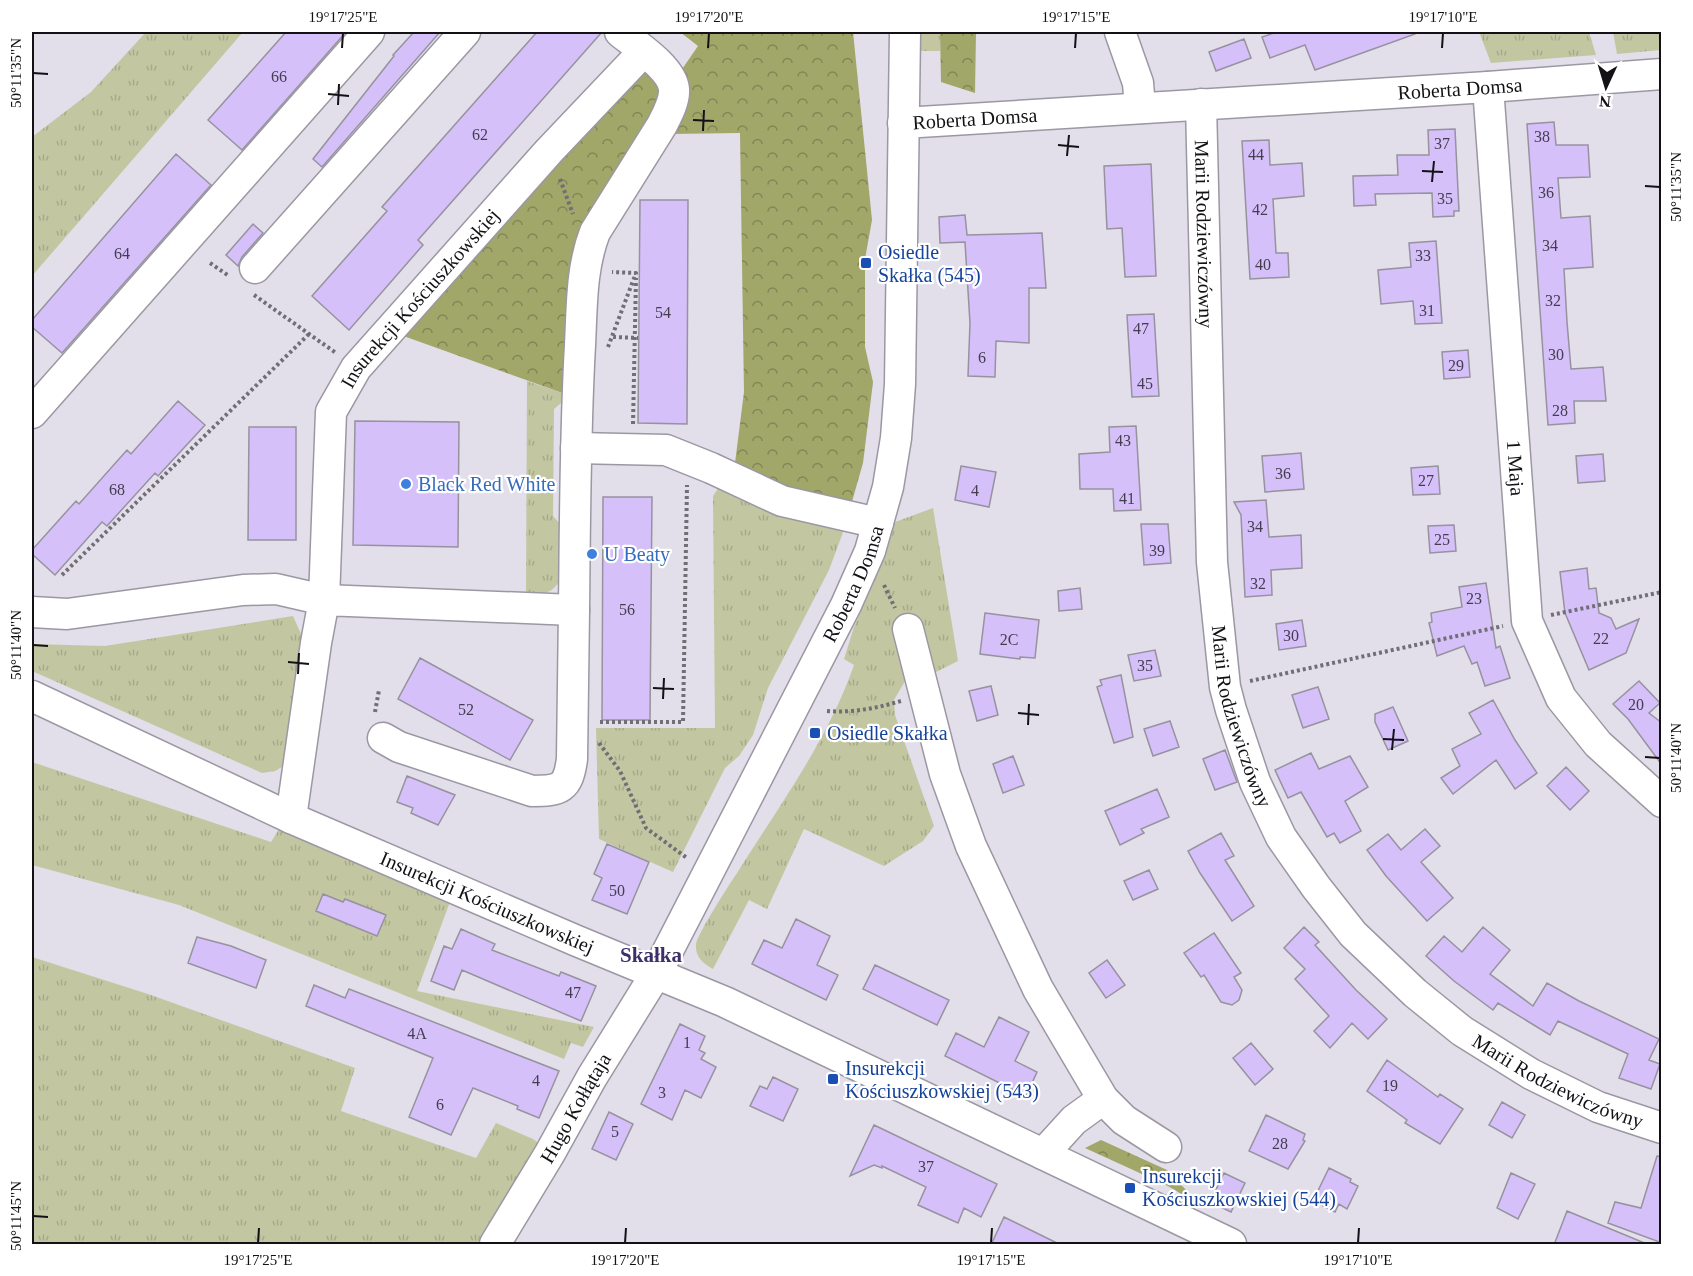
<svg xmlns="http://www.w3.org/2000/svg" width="1693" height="1276" font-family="Georgia,serif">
<defs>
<pattern id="grass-tufts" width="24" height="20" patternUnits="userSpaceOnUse" patternTransform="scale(1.5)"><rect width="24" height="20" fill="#c3c7a1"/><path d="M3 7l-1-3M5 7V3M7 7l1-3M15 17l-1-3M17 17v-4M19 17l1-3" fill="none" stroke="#a7aa8a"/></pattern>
<pattern id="forest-crowns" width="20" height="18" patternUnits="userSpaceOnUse" patternTransform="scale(1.5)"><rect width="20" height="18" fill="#a1a669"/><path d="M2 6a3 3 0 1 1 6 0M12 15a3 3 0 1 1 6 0" fill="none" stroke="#828655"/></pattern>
</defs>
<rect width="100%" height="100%" fill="#e2deea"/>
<path fill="url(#grass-tufts)" d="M 146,32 L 243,32 L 32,276 L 32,137 L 91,92 Z
M 920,32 L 940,32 L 940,51 L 919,51 Z
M 1479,32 L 1589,32 L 1596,55 L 1491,63 Z
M 1613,32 L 1661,32 L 1661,50 L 1617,54 Z
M 527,381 L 568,395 L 567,398 L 554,409 L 553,516 L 568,533 C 565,564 568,598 526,595 Z
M 723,481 L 845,527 L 829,570 L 768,688 L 753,735 L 739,756 L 725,768 L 673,872 L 599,839 L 596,728 L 715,728 L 713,496 Z
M 933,508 L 958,661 L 936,672 L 905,681 L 894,700 L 895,715 L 934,826 L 923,841 L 884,866 L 804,829 L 767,909 L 749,900 L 713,969 C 703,963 695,957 696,944 C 698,933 729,885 737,873 C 779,806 828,740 854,665 L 844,659 L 854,627 L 878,573 L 895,522 Z
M 293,616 L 305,643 L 287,764 L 275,771 L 262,773 L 32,671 L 32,644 L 105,646 Z
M 32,762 L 271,842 L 281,826 L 451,899 L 417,991 L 594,1027 L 583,1047 L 571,1043 L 564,1059 L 179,905 L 32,865 Z
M 32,957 L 148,994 L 355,1068 L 341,1111 L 476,1158 L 496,1123 L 533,1139 L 540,1144 L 489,1223 L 477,1244 L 32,1244 Z"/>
<path fill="url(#forest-crowns)" d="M 680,32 L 853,32 L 872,220 L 865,259 L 865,347 L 873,382 L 863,463 L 851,505 L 801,494 L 735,463 L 744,392 L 740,133 L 669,134 L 594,216 L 568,395 L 398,334 L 647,65 L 667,91 L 698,46 Z
M 940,32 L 976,32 L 975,93 L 941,82 Z
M 1101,1140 L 1167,1170 L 1187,1191 L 1187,1197 L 1166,1185 L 1085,1148 Z"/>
<path fill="#d5c0fa" stroke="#96929e" stroke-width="1.5" d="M 286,32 L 346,32 L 242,150 L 208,120 Z
M 414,32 L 440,32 L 322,167 L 313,159 L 394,56 L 393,55 Z
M 537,32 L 602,32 L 418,240 L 423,245 L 349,330 L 312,296 L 387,211 L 382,207 Z
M 1277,32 L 1415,32 L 1415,34 L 1315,70 L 1305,45 L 1270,58 L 1262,37 Z
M 1244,39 L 1251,58 L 1216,71 L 1209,52 Z
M 1554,122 L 1556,145 L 1588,145 L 1590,177 L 1558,178 L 1561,218 L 1590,216 L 1593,267 L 1564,269 L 1567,322 L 1571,369 L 1603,367 L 1606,401 L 1574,401 L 1575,423 L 1548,425 L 1527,124 Z
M 1455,129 L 1459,211 L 1454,211 L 1454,216 L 1433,217 L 1432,193 L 1375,194 L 1376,205 L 1354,206 L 1353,176 L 1398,175 L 1397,155 L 1429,155 L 1428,130 Z
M 1269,140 L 1270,165 L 1302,163 L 1304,196 L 1273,199 L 1276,253 L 1288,253 L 1289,277 L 1250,279 L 1242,141 Z
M 176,154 L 211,185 L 62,353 L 32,327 L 32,320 Z
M 1151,164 L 1156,276 L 1125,277 L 1122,228 L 1107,229 L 1104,166 Z
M 640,200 L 688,200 L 687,424 L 638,423 Z
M 965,215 L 967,235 L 1042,233 L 1046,288 L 1029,288 L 1029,343 L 996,341 L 995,377 L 968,376 L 970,323 L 965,242 L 940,243 L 939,217 Z
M 253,224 L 263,233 L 242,257 L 238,266 L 226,255 Z
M 1436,241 L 1442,323 L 1415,324 L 1413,301 L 1381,304 L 1378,270 L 1411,267 L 1409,243 Z
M 1154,314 L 1159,396 L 1132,397 L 1127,315 Z
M 1468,350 L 1470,377 L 1444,379 L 1442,352 Z
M 178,401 L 205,425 L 158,476 L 155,473 L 107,526 L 102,522 L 55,575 L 32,554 L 32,550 L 76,501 L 79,504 L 127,450 L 131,454 Z
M 355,421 L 459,422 L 458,547 L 353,545 Z
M 1136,426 L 1141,510 L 1114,511 L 1113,489 L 1080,489 L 1079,454 L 1110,452 L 1109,427 Z
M 249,427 L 296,427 L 296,540 L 248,540 Z
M 1301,453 L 1304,489 L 1265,492 L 1262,456 Z
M 1603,454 L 1605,481 L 1578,483 L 1576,456 Z
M 961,466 L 996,472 L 989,507 L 955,500 Z
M 1438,466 L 1440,494 L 1413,495 L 1411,468 Z
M 603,497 L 652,497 L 650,720 L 602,720 Z
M 1266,500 L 1269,537 L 1301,535 L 1302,568 L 1271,570 L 1272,595 L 1245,597 L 1241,515 L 1234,502 Z
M 1141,524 L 1168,524 L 1171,563 L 1144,565 Z
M 1454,525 L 1456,551 L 1430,553 L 1428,526 Z
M 1587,568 L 1589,589 L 1596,588 L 1599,613 L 1611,618 L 1616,629 L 1639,619 L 1626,653 L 1589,670 L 1565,613 L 1560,572 Z
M 1486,583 L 1496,648 L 1500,646 L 1510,678 L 1485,686 L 1477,662 L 1472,664 L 1464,646 L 1437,656 L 1429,623 L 1432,622 L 1431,613 L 1462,607 L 1459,587 Z
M 1080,588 L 1082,609 L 1059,611 L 1058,591 Z
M 985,613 L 1039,620 L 1035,658 L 1020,657 L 1020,659 L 980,654 Z
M 1302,620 L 1306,646 L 1279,650 L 1276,624 Z
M 1155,650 L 1161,676 L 1134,681 L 1128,655 Z
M 420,658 L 533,720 L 510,760 L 398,699 Z
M 1121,675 L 1133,737 L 1114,743 L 1097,687 L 1102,685 L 1100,680 Z
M 1639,681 L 1660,703 L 1649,713 L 1662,723 L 1662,765 L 1628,719 L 1613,704 Z
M 991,686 L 998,715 L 977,721 L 969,691 Z
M 1318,687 L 1329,719 L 1303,728 L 1292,695 Z
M 1493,700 L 1515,740 L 1537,773 L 1515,789 L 1496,760 L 1453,794 L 1441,778 L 1460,766 L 1452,749 L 1481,734 L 1469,713 Z
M 1393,707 L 1408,741 L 1388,750 L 1375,722 L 1375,714 Z
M 1170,721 L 1179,747 L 1153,756 L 1144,729 Z
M 1225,750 L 1237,782 L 1215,790 L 1203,759 Z
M 1311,753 L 1319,769 L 1350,756 L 1368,787 L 1345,801 L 1361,831 L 1340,843 L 1334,833 L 1327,837 L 1301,792 L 1288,798 L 1275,770 Z
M 1013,756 L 1024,785 L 1003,793 L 993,764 Z
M 1566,767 L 1589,791 L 1570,810 L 1547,786 Z
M 407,776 L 455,795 L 438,825 L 411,813 L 413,808 L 397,802 Z
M 1157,789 L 1169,817 L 1141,829 L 1144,833 L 1120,845 L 1105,811 Z
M 1425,829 L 1440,846 L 1421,862 L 1453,898 L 1427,921 L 1386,876 L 1367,850 L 1388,834 L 1401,850 Z
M 1221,833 L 1234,856 L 1225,860 L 1254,906 L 1232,921 L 1200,873 L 1188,851 Z
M 607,844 L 649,862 L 627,914 L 592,900 L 602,878 L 594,874 Z
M 1149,870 L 1158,889 L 1133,900 L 1124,881 Z
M 323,894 L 343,902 L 345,899 L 386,915 L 377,936 L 316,911 Z
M 796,919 L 830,936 L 817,965 L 838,975 L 826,1000 L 752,964 L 764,940 L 782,948 Z
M 1304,927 L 1319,942 L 1315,945 L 1356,990 L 1387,1019 L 1368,1039 L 1352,1023 L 1330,1048 L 1314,1031 L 1329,1016 L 1295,979 L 1305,969 L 1284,948 Z
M 1483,927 L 1510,950 L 1490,974 L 1533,1006 L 1547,983 L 1579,1001 L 1659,1039 L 1649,1060 L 1660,1064 L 1651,1089 L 1619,1078 L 1628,1054 L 1558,1021 L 1550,1035 L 1498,1003 L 1493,1010 L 1454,981 L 1426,956 L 1444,936 L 1462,952 Z
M 461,929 L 495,944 L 492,950 L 559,976 L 561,972 L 596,986 L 581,1021 L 462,970 L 454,990 L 431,981 L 444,946 L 452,949 Z
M 1214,933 L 1241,973 L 1234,977 L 1242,990 L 1239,1000 L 1232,1005 L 1221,1002 L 1204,975 L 1201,977 L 1184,953 Z
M 197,937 L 231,946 L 266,960 L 256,988 L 188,963 Z
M 1107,960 L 1125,985 L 1106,998 L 1089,973 Z
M 875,965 L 949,1000 L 937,1025 L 863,989 Z
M 314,985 L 345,998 L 349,989 L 559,1071 L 539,1118 L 517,1109 L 518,1106 L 473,1088 L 451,1135 L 409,1117 L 433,1058 L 306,1006 Z
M 999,1017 L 1029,1032 L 1015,1061 L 1037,1072 L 1026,1096 L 945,1056 L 956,1033 L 984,1047 Z
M 680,1024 L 705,1036 L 699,1050 L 705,1053 L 701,1059 L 716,1067 L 701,1098 L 685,1090 L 672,1120 L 641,1104 Z
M 1251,1043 L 1273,1069 L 1255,1085 L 1233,1058 Z
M 1387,1060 L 1438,1097 L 1440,1094 L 1463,1109 L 1440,1144 L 1405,1123 L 1407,1120 L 1367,1091 Z
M 773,1077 L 798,1089 L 783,1121 L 750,1106 L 760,1086 L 767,1089 Z
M 1502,1102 L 1525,1115 L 1512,1138 L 1489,1125 Z
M 609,1112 L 633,1124 L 616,1160 L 592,1149 Z
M 1266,1115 L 1305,1134 L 1303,1140 L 1305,1141 L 1288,1169 L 1249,1151 Z
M 874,1125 L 997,1184 L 981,1217 L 964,1208 L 958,1223 L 918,1205 L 926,1187 L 882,1166 L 882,1168 L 874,1165 L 850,1176 Z
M 1657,1156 L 1662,1157 L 1662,1243 L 1608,1223 L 1615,1202 L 1641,1208 Z
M 1329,1168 L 1351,1179 L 1350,1182 L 1358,1186 L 1347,1209 L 1339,1204 L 1335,1212 L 1313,1201 Z
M 1224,1173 L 1245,1183 L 1231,1212 L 1210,1202 Z
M 1511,1173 L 1535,1184 L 1518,1219 L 1497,1208 Z
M 1567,1211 L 1647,1244 L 1647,1245 L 1554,1245 Z
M 1004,1217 L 1061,1245 L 991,1245 Z"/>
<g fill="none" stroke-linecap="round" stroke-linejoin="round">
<defs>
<g id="minor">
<path d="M 1120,32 L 1138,83 L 1140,108"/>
<path id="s1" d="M 1488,87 L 1527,621 L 1561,698 L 1598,744 L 1662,802"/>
<path id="s2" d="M 1201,104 L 1212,562 L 1225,687 L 1231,710 L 1255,782 L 1281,837 L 1316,887 L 1353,934 L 1415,993 L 1462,1031 L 1531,1074 L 1598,1107 L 1662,1128"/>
<path id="s3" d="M 903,123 L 1488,87 L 1662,74"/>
<path d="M 255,268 L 465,32"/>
<path d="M 32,413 L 369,32"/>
<path d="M 576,448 L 666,450 L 711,468 L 782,501 L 878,523"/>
<path id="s4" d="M 32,612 L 67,614 L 243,590 L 276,589 L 324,600 L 331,412 L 356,368 L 549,151 L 643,52"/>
<path d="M 908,629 L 945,774 L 971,846 L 1038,989 L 1103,1099 L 1124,1120 L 1166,1147"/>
<path id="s5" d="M 32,696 L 291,818 L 577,941 L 725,1002 L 1231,1244"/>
<path d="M 383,738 L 399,747 L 532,791 C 560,791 568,789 572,759 L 574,610"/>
<path d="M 291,818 L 316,643 L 324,600 L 574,610 C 575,521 575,433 580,345 C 582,306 581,268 595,232 L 662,125 C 667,115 675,101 674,89 C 672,68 636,45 620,32"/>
<path d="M 1043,1154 L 1074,1120 L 1103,1099"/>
<path id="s6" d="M 495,1244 L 550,1153 L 592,1077 L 657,972 L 846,605 L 870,551 L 888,487 L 896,438 L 900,384 L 905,32"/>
</g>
</defs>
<use href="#minor" stroke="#9c98a3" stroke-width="33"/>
<path stroke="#716e75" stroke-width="4" stroke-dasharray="3 3" stroke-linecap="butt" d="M 560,179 L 573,214
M 210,263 L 229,276
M 254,295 L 336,353
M 613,337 L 638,338
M 608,347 L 636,273 L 612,272
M 633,424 L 636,278
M 62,575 L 309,334
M 884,585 L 895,608
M 1551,615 L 1662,592
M 1250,681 L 1503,626
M 827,711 C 853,713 877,708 901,701
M 375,712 L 379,690
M 600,722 L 683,722 L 687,485
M 599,743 L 620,771 L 646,828 L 687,858"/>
<use href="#minor" stroke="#fff" stroke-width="30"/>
</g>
<path fill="none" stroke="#131115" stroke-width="2" d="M 342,48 L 343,33M 708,48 L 709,33M 1075,48 L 1076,33M 1442,48 L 1443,33M 33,73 L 48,74M 328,94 L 349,96M 338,105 L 339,84M 693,120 L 714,121M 703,131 L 704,110M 1058,145 L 1079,147M 1067,156 L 1069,135M 1422,171 L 1443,172M 1432,182 L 1434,161M 1645,186 L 1660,187M 33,645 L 48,646M 288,662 L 309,664M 298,674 L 299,653M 653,688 L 674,689M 663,699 L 664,678M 1018,713 L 1039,715M 1028,725 L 1029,704M 1383,739 L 1404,740M 1392,750 L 1394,729M 1645,757 L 1660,758M 33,1216 L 48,1217M 258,1243 L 259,1228M 625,1243 L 626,1228M 991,1243 L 992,1228M 1358,1243 L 1359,1228"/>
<g fill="#1a4fb4" stroke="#fff" stroke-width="2">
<rect x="860" y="257" width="12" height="12" rx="3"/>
<rect x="809" y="727" width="12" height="12" rx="3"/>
<rect x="827" y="1073" width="12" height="12" rx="3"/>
<rect x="1124" y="1182" width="12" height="12" rx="3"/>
</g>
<g fill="#3f7fe0" stroke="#fff" stroke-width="2">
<circle cx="406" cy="484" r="6"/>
<circle cx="592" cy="554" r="6"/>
</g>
<g text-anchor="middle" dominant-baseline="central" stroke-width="4.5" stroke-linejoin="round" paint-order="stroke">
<g font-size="16" fill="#443d4e">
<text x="279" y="76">66</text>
<text x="480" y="134">62</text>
<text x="1542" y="136">38</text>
<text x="1442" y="143">37</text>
<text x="1256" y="154">44</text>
<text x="1546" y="192">36</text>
<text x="1445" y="198">35</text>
<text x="1260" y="209">42</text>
<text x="1550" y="245">34</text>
<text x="122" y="253">64</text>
<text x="1423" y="255">33</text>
<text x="1263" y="264">40</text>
<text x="1553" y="300">32</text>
<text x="1427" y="310">31</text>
<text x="663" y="312">54</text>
<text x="1141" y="328">47</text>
<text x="1556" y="354">30</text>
<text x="982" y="357">6</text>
<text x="1456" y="365">29</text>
<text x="1145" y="383">45</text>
<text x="1560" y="410">28</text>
<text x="1123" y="440">43</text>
<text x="1283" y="473">36</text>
<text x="1426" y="480">27</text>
<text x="117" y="489">68</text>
<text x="975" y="490">4</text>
<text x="1127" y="498">41</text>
<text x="1255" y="526">34</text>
<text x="1442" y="539">25</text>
<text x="1157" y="550">39</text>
<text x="1258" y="583">32</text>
<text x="1474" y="598">23</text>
<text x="627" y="609">56</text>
<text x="1291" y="635">30</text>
<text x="1601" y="638">22</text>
<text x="1009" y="639">2C</text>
<text x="1145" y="665">35</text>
<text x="1636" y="704">20</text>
<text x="466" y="709">52</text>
<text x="617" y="890">50</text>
<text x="573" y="992">47</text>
<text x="417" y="1033">4A</text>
<text x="687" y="1042">1</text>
<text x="536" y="1080">4</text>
<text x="1390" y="1085">19</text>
<text x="662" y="1092">3</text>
<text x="440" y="1104">6</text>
<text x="615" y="1131">5</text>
<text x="1280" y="1143">28</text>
<text x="926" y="1166">37</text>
</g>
<g font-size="20" fill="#131115" stroke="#fff">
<text stroke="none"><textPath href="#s3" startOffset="558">Roberta Domsa</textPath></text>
<text stroke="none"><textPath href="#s3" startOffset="72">Roberta Domsa</textPath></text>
<text stroke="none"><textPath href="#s2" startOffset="130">Marii Rodziewiczówny</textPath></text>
<text stroke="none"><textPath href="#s4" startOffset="628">Insurekcji Kościuszkowskiej</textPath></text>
<text stroke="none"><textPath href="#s1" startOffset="382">1 Maja</textPath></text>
<text stroke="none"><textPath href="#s6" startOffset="752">Roberta Domsa</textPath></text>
<text stroke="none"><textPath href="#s2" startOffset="616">Marii Rodziewiczówny</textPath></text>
<text stroke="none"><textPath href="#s5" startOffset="500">Insurekcji Kościuszkowskiej</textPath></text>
<text stroke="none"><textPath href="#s2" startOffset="1120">Marii Rodziewiczówny</textPath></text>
<text stroke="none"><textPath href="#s6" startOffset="158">Hugo Kołłątaja</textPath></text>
</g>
<g font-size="20" fill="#164399" stroke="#fff" text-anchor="start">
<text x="878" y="252">Osiedle<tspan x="878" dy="23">Skałka (545)</tspan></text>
<text x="827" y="733">Osiedle Skałka</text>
<text x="845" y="1068">Insurekcji<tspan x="845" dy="23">Kościuszkowskiej (543)</tspan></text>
<text x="1142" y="1176">Insurekcji<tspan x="1142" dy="23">Kościuszkowskiej (544)</tspan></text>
</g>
<g font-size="20" fill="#366cbe" stroke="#fff" text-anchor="start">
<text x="418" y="484">Black Red White</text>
<text x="604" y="554">U Beaty</text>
</g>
<g font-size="21" font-weight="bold" fill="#3e2f6b" stroke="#fff">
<text x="651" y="955">Skałka</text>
</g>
</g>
<rect width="1693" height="1276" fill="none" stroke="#ffffff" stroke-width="66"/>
<g transform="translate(1606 87) rotate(184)" stroke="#ffffff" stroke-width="4.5" paint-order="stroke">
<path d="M0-4.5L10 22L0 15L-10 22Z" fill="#131115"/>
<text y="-9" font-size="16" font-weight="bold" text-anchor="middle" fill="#131115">N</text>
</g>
<rect x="33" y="33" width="1627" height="1210" fill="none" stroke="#131115" stroke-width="2"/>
<g font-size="15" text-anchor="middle" fill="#131115">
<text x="343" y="22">19°17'25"E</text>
<text x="709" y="22">19°17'20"E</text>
<text x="1076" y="22">19°17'15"E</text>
<text x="1443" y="22">19°17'10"E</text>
<text transform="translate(16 73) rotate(-90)" y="5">50°11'35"N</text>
<text transform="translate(1676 187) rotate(-90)" y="5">50°11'35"N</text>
<text transform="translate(16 645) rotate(-90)" y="5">50°11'40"N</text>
<text transform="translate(1676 758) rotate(-90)" y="5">50°11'40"N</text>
<text transform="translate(16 1216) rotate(-90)" y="5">50°11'45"N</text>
<text x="258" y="1265">19°17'25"E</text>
<text x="625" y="1265">19°17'20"E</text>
<text x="991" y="1265">19°17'15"E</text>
<text x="1358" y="1265">19°17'10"E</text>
</g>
</svg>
